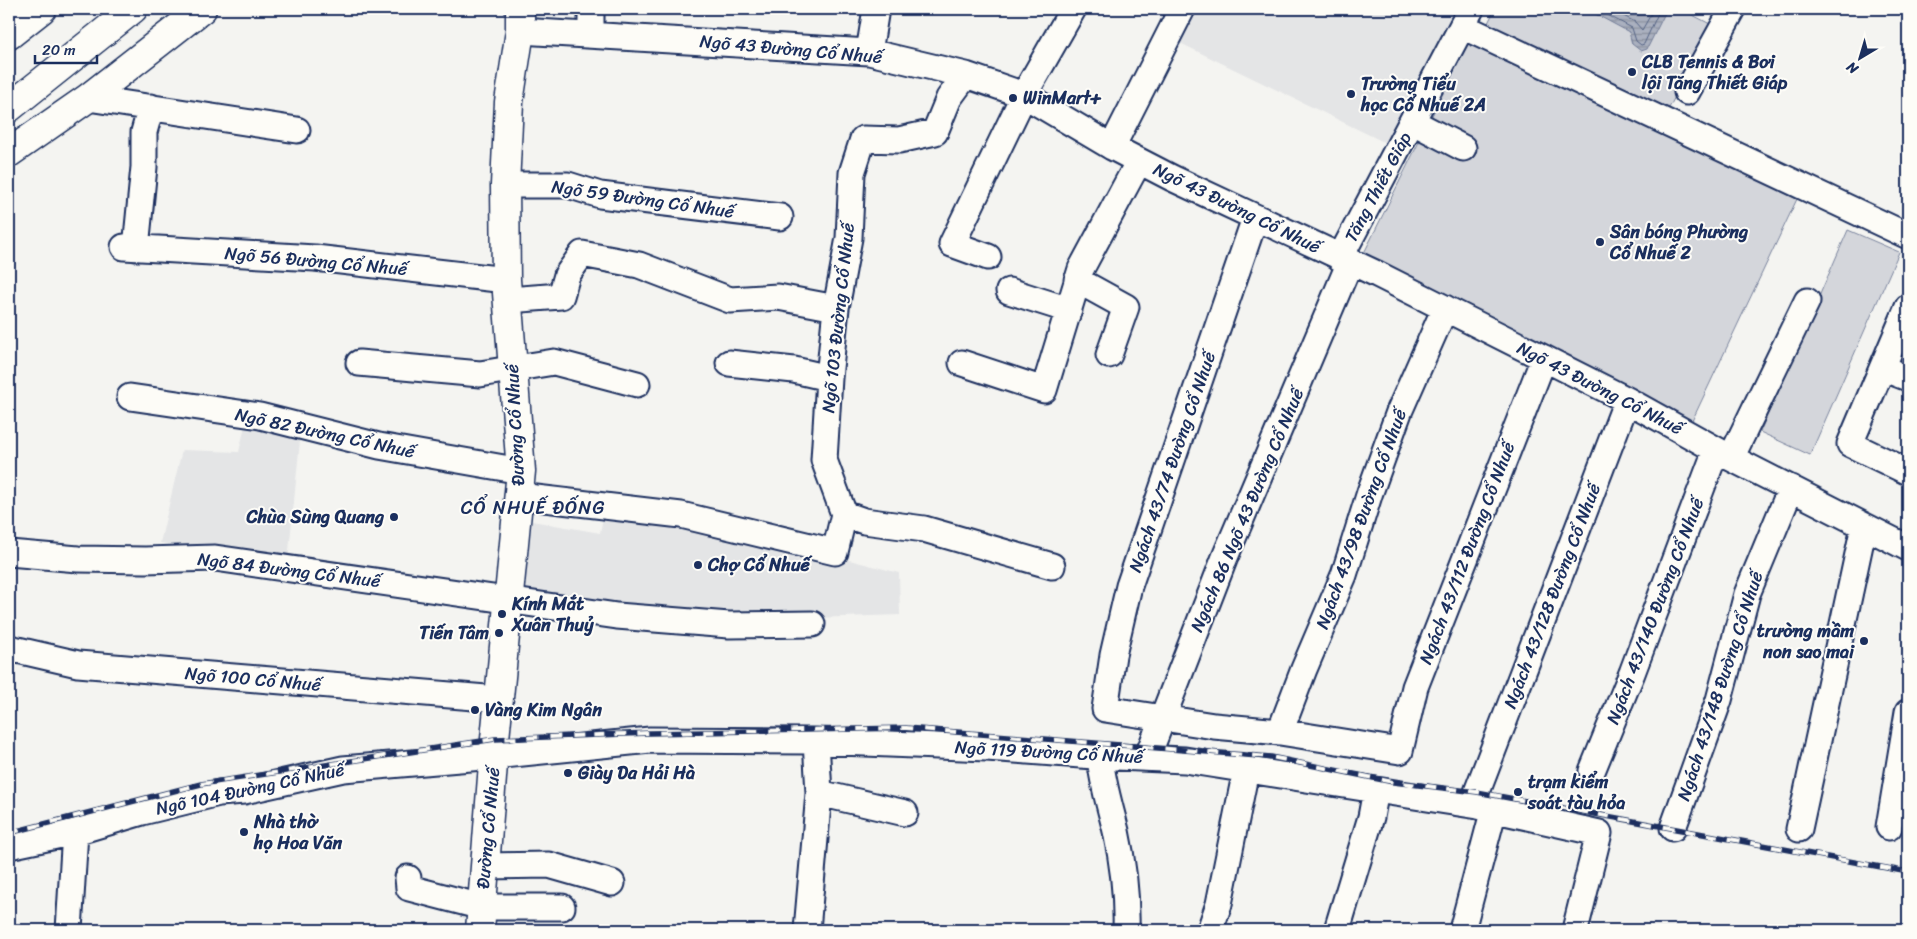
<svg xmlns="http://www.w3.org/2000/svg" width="1917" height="939" font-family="Sriracha,sans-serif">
<defs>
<pattern id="water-rules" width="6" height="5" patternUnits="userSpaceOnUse" patternTransform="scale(1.25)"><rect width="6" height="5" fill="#aab0bf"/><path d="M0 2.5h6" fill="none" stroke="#8a909e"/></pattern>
</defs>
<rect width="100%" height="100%" fill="#f4f4f1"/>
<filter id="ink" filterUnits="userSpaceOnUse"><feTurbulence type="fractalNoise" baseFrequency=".02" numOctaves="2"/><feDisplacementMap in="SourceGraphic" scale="10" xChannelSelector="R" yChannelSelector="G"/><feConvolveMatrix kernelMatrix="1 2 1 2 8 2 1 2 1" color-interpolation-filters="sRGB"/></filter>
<g filter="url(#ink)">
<path fill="#e4e5e6" d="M 1194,9 L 1457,9 L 1392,146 L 1180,43 Z
M 247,417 L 301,431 L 288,561 L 160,543 L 182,450 L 239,452 Z
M 605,507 L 720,526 L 899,573 L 900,615 L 728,621 L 523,594 L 532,521 L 600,533 Z"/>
<path fill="#d4d6db" stroke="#78829c" d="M 1495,9 L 1681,9 L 1712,25 L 1666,114 L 1485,29 Z
M 1470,39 L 1797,199 L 1692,421 L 1363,255 Z
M 1848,230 L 1899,252 L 1810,455 L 1760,432 Z"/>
<path fill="url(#water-rules)" stroke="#717c98" d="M 1586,9 L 1661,9 L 1666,11 L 1647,49 L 1641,51 L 1632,44 L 1629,32 Z"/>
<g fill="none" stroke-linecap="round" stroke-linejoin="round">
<path stroke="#546385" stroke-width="1" d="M 1596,9 L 1632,28 L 1636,41 L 1641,45 L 1644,44 L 1660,9
M 1610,9 L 1635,22 L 1642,30 L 1654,9"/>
<defs>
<path id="minor" d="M 1462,26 L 1908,236
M 520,31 L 869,52 L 966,75 L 1024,95 L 1112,147 L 1172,178 L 1377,274 L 1627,400 L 1731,458 L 1908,548
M 591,35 L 591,9
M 869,52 L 876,9
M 1687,92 L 1733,9
M 88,98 L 297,130
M 1413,122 L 1463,148
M 1112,147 L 1182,9
M 505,185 L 568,185 L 600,195 L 780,217
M 1255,218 L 1129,586 L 1113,655 L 1105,709 L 1214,726 L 1280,732 L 1400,751 L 1415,687 L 1544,358
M 124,247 L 315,258 L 506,280
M 136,248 L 144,167 L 144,132 L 151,107
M 988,257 L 952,244 L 1024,95 L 1073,9
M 1340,258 L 1471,9
M 1077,280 L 1126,307 L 1109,355
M 1009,291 L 1069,310
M 508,300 L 561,296 L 567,275 L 582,254 L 639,265 L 730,300 L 778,297 L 836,308
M 1908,307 L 1850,444 L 1908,472
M 359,363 L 480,374 L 554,362 L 637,384
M 729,363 L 794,370 L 829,378
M 962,363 L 1044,390 L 1081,269 L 1139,161
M 1895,373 L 1908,378
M 130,397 L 260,416 L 379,446 L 521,471
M 1731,458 L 1807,301
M 519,496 L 681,515 L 835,552 L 844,514 L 824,460 L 829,378 L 836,308 L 849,238 L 852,173 L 863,139 L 899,140 L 935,132 L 949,98 L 966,75
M 844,514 L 864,521 L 924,529 L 1052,566
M 9,553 L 78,559 L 145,560 L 215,558 L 617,616 L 729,625 L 812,624
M 9,648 L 78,664 L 498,699
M 1280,732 L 1304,669 L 1344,575 L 1370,492 L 1399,412 L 1445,308
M 1100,756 C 1102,782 1110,806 1116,831 C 1123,863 1127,897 1126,930
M 1147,758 L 1225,557 L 1350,262
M 1592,771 L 1632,673 L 1716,450
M 1477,792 L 1627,400
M 819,793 L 905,813
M 1889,827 L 1908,712
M 1673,828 L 1719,700 L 1747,594 L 1791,488
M 1799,829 L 1864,526
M 9,846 L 75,832 L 142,812 L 219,793 L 244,791 L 343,769 L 494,756 L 650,740 L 816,741 L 987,748 L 1094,756 L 1185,760 L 1478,806 L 1599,833 L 1575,930
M 485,866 L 549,865 L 612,883
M 408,878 L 409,888 L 482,907 L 562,907
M 69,930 L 75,832
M 807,930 L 819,793 L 816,741
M 1210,930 L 1219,904 L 1246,770
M 1337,930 L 1371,817 L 1376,790
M 1462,930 L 1494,809"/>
<path id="major" d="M 9,153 L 88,98 L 202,9
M 480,930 L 495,739 L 521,471 L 506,280 L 505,185 L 509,102 L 520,31 L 520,9"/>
<path id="highway" d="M 9,35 L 42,9
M 9,108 L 133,9"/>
</defs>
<use href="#minor" stroke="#1b2f5e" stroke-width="29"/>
<use href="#major" stroke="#1b2f5e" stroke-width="31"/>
<use href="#highway" stroke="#1b2f5e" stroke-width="31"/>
<use href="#minor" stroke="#fdfcf7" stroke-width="25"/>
<use href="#major" stroke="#fdfcf7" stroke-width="28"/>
<use href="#highway" stroke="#fdfcf7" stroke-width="28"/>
<defs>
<path id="rail" d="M 9,833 L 201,784 L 495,739 L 650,733 L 906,728 L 1271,757 L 1393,782 L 1477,792 L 1908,872"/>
</defs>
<use href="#rail" stroke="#1b2f5e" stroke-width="5.5"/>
<use href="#rail" stroke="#fdfcf7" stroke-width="4" stroke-dasharray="11" stroke-linecap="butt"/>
</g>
</g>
<g fill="#1b2f5e" stroke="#fdfcf7" stroke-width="2">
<circle cx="1632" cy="72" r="5"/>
<circle cx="1351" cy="94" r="5"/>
<circle cx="1013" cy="98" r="5"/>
<circle cx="1600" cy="242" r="5"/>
<circle cx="394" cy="517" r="5"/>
<circle cx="698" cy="565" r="5"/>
<circle cx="502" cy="614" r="5"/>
<circle cx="499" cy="633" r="5"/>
<circle cx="1864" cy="641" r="5"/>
<circle cx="475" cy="710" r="5"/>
<circle cx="568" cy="773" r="5"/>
<circle cx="1518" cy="792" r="5"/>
<circle cx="244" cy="832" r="5"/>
</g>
<g text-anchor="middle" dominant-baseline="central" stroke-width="4" stroke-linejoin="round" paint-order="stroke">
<g font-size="18" fill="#1b2f5e" stroke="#fdfcf7">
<text transform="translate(791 49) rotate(5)">Ngõ 43 Đường Cổ Nhuế</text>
<text transform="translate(1378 187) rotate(-62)">Tăng Thiết Giáp</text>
<text transform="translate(643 199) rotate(8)">Ngõ 59 Đường Cổ Nhuế</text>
<text transform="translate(1237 208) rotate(26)">Ngõ 43 Đường Cổ Nhuế</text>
<text transform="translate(316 261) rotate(5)">Ngõ 56 Đường Cổ Nhuế</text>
<text transform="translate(838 318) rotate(-84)">Ngõ 103 Đường Cổ Nhuế</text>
<text transform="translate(1600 388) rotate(27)">Ngõ 43 Đường Cổ Nhuế</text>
<text transform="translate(515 425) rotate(-93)">Đường Cổ Nhuế</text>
<text transform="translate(325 433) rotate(12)">Ngõ 82 Đường Cổ Nhuế</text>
<text transform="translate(1172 462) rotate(-71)">Ngách 43/74 Đường Cổ Nhuế</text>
<text transform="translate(1247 510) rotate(-67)">Ngách 86 Ngõ 43 Đường Cổ Nhuế</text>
<text transform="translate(1361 519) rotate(-70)">Ngách 43/98 Đường Cổ Nhuế</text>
<text transform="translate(1467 553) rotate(-69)">Ngách 43/112 Đường Cổ Nhuế</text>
<text transform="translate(289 570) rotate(7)">Ngõ 84 Đường Cổ Nhuế</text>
<text transform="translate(1552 596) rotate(-69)">Ngách 43/128 Đường Cổ Nhuế</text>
<text transform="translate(1655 611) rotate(-69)">Ngách 43/140 Đường Cổ Nhuế</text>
<text transform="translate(253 679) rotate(5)">Ngõ 100 Cổ Nhuế</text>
<text transform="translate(1720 686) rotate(-72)">Ngách 43/148 Đường Cổ Nhuế</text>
<text transform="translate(1049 752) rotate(3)">Ngõ 119 Đường Cổ Nhuế</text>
<text transform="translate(250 789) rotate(-12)">Ngõ 104 Đường Cổ Nhuế</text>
<text transform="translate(488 828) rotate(-85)">Đường Cổ Nhuế</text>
</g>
<g font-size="18" font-weight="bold" fill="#1b2f5e" stroke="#fdfcf7" text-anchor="start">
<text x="1642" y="62">CLB Tennis &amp; Bơi<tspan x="1642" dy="21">lội Tăng Thiết Giáp</tspan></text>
<text x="1361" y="84">Trường Tiểu<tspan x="1361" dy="21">học Cổ Nhuế 2A</tspan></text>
<text x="1023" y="98">WinMart+</text>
<text x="1610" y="232">Sân bóng Phường<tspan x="1610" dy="21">Cổ Nhuế 2</tspan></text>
<text x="384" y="517" text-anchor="end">Chùa Sùng Quang</text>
<text x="708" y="565">Chợ Cổ Nhuế</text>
<text x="512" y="604">Kính Mắt<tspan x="512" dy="21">Xuân Thuỷ</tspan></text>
<text x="1854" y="631" text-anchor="end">trường mầm<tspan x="1854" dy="21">non sao mai</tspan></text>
<text x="489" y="633" text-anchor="end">Tiến Tâm</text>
<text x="485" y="710">Vàng Kim Ngân</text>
<text x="578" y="773">Giày Da Hải Hà</text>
<text x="1528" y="782">trạm kiểm<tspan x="1528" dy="21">soát tàu hỏa</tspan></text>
<text x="254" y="822">Nhà thờ<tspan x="254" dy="21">họ Hoa Văn</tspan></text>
</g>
<g font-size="19" letter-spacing="1" fill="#1b2f5e" stroke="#fdfcf7">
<text x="533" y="507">CỔ NHUẾ ĐỐNG</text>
</g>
</g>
<rect width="1917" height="939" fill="none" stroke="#fdfcf7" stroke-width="30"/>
<rect x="15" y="15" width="1887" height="909" fill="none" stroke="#1b2f5e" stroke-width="2" filter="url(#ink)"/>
<g transform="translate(1860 58) rotate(218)" stroke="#fdfcf7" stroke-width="4" paint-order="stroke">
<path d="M0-4L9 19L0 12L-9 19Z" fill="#1b2f5e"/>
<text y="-8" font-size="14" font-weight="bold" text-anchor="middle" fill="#1b2f5e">N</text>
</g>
<path d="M35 55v8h62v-8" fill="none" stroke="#1b2f5e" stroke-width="2.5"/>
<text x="42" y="55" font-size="15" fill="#1b2f5e" stroke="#fdfcf7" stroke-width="4" paint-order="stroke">20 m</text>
</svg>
